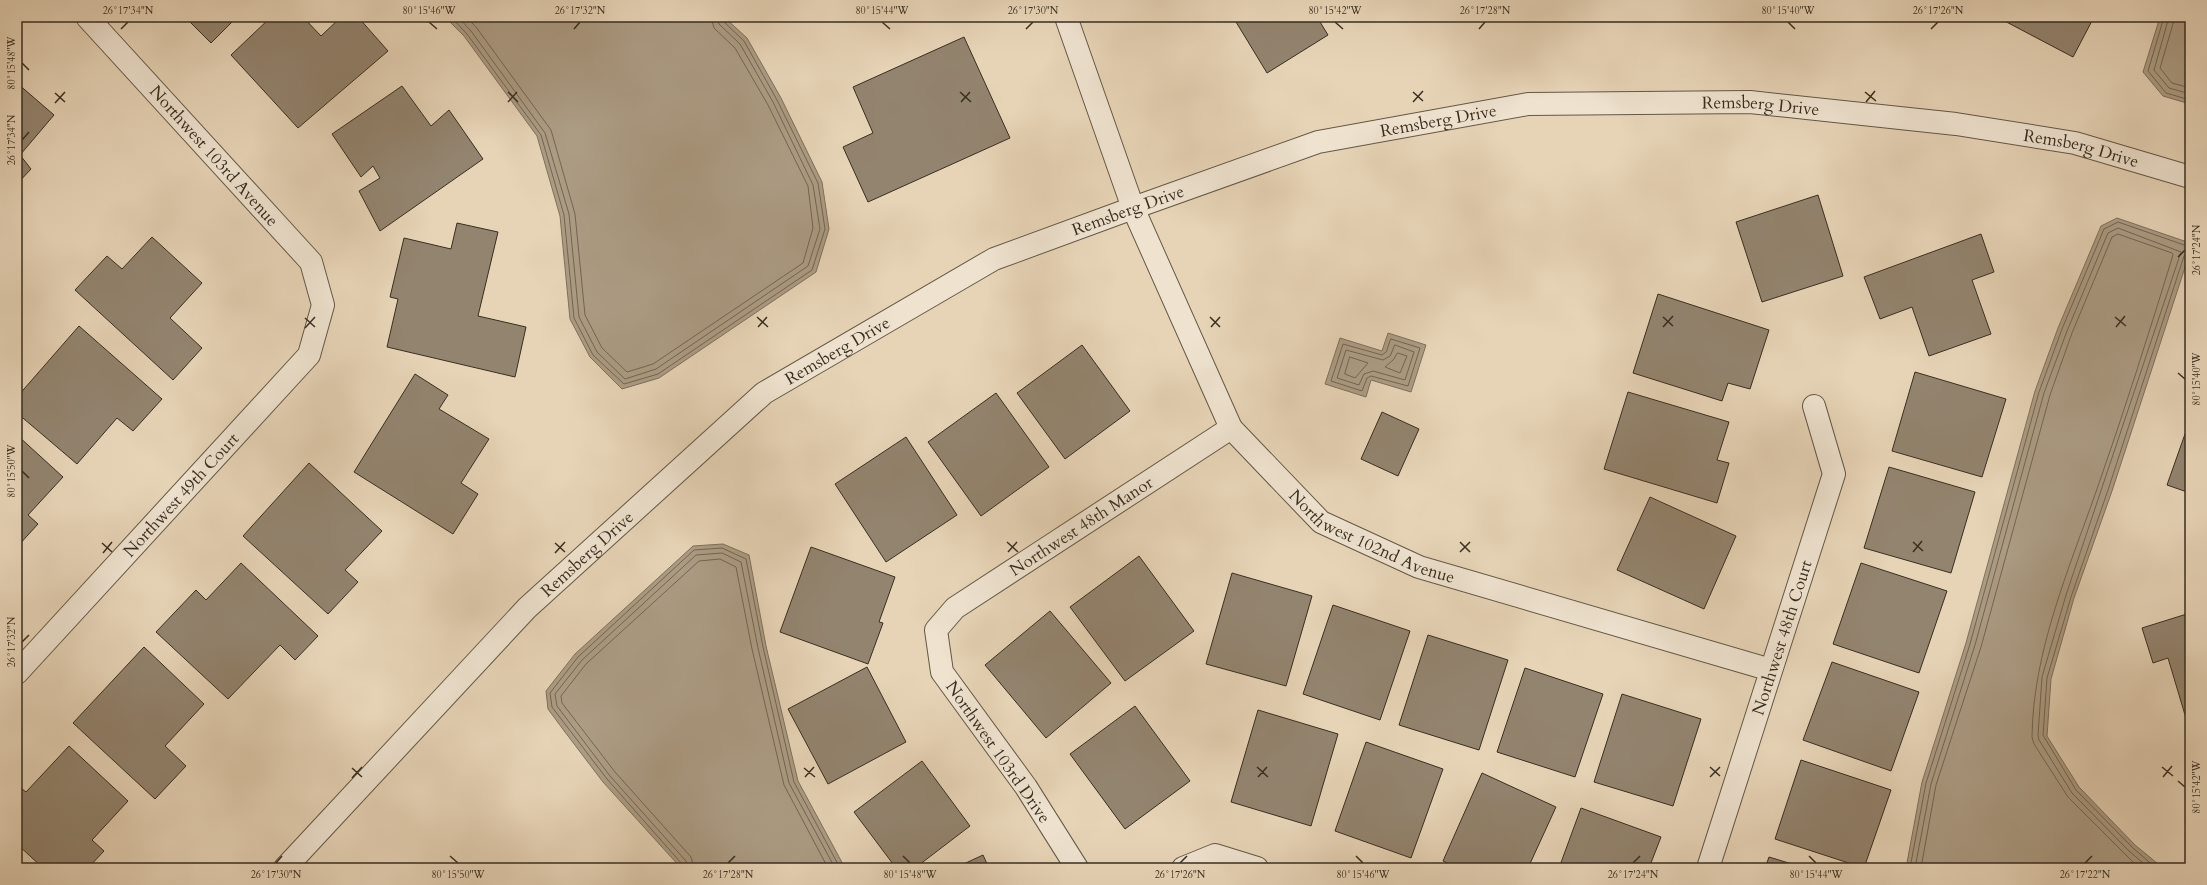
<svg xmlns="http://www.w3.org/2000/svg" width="2207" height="885" font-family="Cardo,serif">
<rect width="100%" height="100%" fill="#e7d4b7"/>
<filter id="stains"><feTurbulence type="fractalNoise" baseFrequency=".005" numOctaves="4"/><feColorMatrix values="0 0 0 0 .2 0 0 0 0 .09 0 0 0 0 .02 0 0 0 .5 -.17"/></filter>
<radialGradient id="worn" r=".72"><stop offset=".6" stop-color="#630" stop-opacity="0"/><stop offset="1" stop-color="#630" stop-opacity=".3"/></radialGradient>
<path fill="#ac9c84" stroke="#7e705c" d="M 445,17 L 724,17 L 747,38 L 781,98 L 822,182 L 829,229 L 816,272 L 659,378 L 622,389 L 590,357 L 570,319 L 560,216 L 537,136 L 464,36 Z
M 2160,17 L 2190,17 L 2190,104 L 2163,96 L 2143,72 Z
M 2117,218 L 2190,243 L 2190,252 L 2112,491 L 2074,598 L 2051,679 L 2047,736 L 2079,787 L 2135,845 L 2163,868 L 1906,868 L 1922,782 L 1966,643 L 2035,391 L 2058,328 L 2101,226 Z
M 1388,333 L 1426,345 L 1411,392 L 1371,380 L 1366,397 L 1325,384 L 1340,338 L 1382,351 Z
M 723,544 L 749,555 L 766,646 L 798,781 L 845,868 L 681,868 L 603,782 L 565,732 L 548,709 L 546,691 L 575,654 L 693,546 Z"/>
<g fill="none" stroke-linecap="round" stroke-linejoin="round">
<path stroke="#726552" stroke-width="1" d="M 451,17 L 467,34 L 541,135 L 564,215 L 574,318 L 593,355 L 624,384 L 658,374 L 812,270 L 825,229 L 818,183 L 777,100 L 744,41 L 723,21 L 722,17
M 458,17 L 471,31 L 545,133 L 569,214 L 579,317 L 597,352 L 625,379 L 656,369 L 808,266 L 820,229 L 813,185 L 773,102 L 740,44 L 719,24 L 717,17
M 466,17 L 476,27 L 551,130 L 575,214 L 585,315 L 602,348 L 627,372 L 653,364 L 803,263 L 813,228 L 808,186 L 768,105 L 735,48 L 714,28 L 711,17
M 2164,17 L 2148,71 L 2166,93 L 2190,100
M 2169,17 L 2154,70 L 2169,88 L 2190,94
M 2175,17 L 2160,68 L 2172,83 L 2190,88
M 1391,339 L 1420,348 L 1408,386 L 1371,376 L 1367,378 L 1362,391 L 1331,381 L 1343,344 L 1382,355 L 1386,352 Z
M 1395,345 L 1414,352 L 1405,380 L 1373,371 L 1364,374 L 1359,385 L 1337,378 L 1346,350 L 1383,360 L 1390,356 Z
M 1398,353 L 1407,356 L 1400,373 L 1385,367 L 1393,360 Z
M 1350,357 L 1368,363 L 1355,378 L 1345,374 Z
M 683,868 L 682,864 L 607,779 L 552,707 L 550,693 L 578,657 L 694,550 L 722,548 L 746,559 L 763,647 L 794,782 L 840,868
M 688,868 L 686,861 L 610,776 L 557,706 L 555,694 L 582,660 L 696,555 L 722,553 L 741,562 L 758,648 L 789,783 L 835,868
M 694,868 L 691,857 L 615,772 L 562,703 L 561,696 L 586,664 L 699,561 L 720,559 L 736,567 L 752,649 L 784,785 L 828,868
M 1910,868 L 1926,783 L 1970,644 L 2039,392 L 2062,329 L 2104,229 L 2118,222 L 2190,247
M 1915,868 L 1931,784 L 1975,645 L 2044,393 L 2067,331 L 2108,233 L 2118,228 L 2181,252 L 2066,595 L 2042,677 L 2038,735 L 2039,740 L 2072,793 L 2129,851 L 2149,868
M 1921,868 L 1936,785 L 1981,647 L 2050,395 L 2072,333 L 2112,237 L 2118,234 L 2172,253 L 2173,255 C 2149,333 2124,412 2097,489 C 2069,569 2033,651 2032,737 L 2034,744 L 2068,797 L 2139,868
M 2156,868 L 2133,848 L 2076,790 L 2043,735 L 2047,678 L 2071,597 L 2108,490 L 2184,256 L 2190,253"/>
</g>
<path fill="#93846f" stroke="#392e20" d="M 185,17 L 237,17 L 211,43 Z
M 271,17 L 303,17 L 321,36 L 341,17 L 358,17 L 388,51 L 298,128 L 231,55 Z
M 1233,17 L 1317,17 L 1328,35 L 1267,73 Z
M 1997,17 L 2094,17 L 2073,57 Z
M 964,37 L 1010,138 L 868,202 L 843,147 L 873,133 L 853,87 Z
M 17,83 L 54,115 L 20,155 L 31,169 L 17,184 Z
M 402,86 L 431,126 L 449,110 L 483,159 L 380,231 L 359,191 L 380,178 L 373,166 L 361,177 L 332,134 Z
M 1818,195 L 1843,276 L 1762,302 L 1736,222 Z
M 457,223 L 498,232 L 478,316 L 526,327 L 515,377 L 387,347 L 398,299 L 390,297 L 404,238 L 451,249 Z
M 1981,234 L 1994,272 L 1972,280 L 1991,334 L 1929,356 L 1912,307 L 1880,319 L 1864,277 Z
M 152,237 L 202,283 L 170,318 L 202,348 L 173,380 L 75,290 L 107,256 L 122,269 Z
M 1658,294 L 1769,330 L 1750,389 L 1728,383 L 1722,401 L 1633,373 Z
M 79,326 L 162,399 L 133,431 L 117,418 L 77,464 L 17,413 L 17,397 Z
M 1082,345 L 1130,411 L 1065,459 L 1017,393 Z
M 1915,372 L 2006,399 L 1982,477 L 1892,451 Z
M 415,374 L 448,395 L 439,409 L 489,439 L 461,483 L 478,494 L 453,534 L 354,472 Z
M 1628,392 L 1729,422 L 1717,460 L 1729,463 L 1717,503 L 1604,469 Z
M 996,393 L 1049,467 L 981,516 L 928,442 Z
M 1382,412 L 1419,429 L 1398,476 L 1361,459 Z
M 2185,434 L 2190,436 L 2190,493 L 2167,485 Z
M 17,435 L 63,477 L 28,515 L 38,524 L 17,547 Z
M 906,437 L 957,515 L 886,562 L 835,484 Z
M 309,463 L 382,531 L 345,570 L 358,582 L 328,614 L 243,536 Z
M 1889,467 L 1975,492 L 1951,573 L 1864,548 Z
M 1650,497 L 1736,536 L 1704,609 L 1617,570 Z
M 811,547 L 895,577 L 879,622 L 883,623 L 868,664 L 780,632 Z
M 1139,556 L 1194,631 L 1125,681 L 1070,607 Z
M 241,563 L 318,636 L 295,660 L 280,645 L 228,699 L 156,632 L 196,590 L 206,600 Z
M 1861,563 L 1947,591 L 1919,673 L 1833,644 Z
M 1232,573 L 1312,596 L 1286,686 L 1206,664 Z
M 1333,605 L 1410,631 L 1380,720 L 1303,694 Z
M 1050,611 L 1111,683 L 1046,738 L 985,665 Z
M 2190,613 L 2190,724 L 2188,725 L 2168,658 L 2153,663 L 2142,628 Z
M 1428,635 L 1508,660 L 1479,750 L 1399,725 Z
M 144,647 L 204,704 L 165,746 L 186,766 L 155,799 L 73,723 Z
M 1832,662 L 1919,692 L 1891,771 L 1803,740 Z
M 867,667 L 906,742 L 828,784 L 788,709 Z
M 1525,668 L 1603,694 L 1575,777 L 1497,752 Z
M 1622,694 L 1701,719 L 1673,806 L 1594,782 Z
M 1135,706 L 1190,781 L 1125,829 L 1070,754 Z
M 1258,710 L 1338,734 L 1311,826 L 1231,802 Z
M 1366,742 L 1443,769 L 1411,858 L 1335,831 Z
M 69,746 L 128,801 L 92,840 L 104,851 L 88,868 L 43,868 L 17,844 L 17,785 L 26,792 Z
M 1801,760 L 1891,790 L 1864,868 L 1775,839 Z
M 922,761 L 970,826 L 915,868 L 896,868 L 854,812 Z
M 1482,773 L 1556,807 L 1528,868 L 1459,868 L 1443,861 Z
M 1581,808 L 1661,837 L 1649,868 L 1559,868 Z
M 983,855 L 989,868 L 955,868 Z
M 1769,857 L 1805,868 L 1765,868 Z"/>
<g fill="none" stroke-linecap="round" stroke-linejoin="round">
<defs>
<g id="minor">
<path id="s1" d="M 1066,17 L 1133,208 L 1231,428 L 1321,522 L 1419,567 L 1771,670"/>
<path id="s2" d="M 17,673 L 309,355 L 323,305 L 311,262 L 87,17"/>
<path id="s3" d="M 285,868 L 527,608 L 764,393 L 994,259 L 1133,208 L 1318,142 L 1528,104 L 1750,102 L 1956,124 L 2075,143 L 2190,177"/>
<path id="s4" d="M 1077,868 L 1026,787 L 942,672 L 936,630 L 955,608 L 1231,428"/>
<path d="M 1183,868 L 1215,855 L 1257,868"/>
<path id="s5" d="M 1708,868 L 1834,474 L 1814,406"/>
</g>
</defs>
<use href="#minor" stroke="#645846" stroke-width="24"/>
<use href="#minor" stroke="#efe3d0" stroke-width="22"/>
</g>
<path fill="none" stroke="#392e20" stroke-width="1.5" d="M 429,22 L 437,29M 882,22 L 890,29M 1335,22 L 1343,29M 1788,22 L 1795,29M 121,29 L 128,22M 574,29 L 580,22M 1026,29 L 1033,22M 1479,29 L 1485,22M 1931,29 L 1938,22M 22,63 L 29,70M 508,92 L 518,102M 960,92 L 971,102M 1413,92 L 1423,101M 1865,92 L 1876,101M 55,93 L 65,102M 508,102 L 517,92M 961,102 L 970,92M 1413,102 L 1423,91M 1866,102 L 1875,91M 55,103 L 65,92M 22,140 L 29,132M 2178,257 L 2185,250M 757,317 L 768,327M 1210,317 L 1220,327M 1663,317 L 1673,326M 2115,317 L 2126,326M 305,318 L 315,327M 758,327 L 767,317M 1211,327 L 1220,317M 1663,327 L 1673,316M 2116,327 L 2125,316M 305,328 L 315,317M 2178,373 L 2185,379M 22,471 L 29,478M 1007,542 L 1018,552M 1460,542 L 1470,552M 1913,542 L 1923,551M 102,543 L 112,552M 555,543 L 565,552M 1008,552 L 1017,542M 1460,552 L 1470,542M 1913,552 L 1922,541M 103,553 L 112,542M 555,553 L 565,542M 22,642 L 29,635M 1257,767 L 1268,777M 1710,767 L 1720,776M 2162,767 L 2173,776M 352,768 L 362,777M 804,768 L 815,777M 805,777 L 814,767M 1258,777 L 1267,767M 1710,777 L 1720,767M 2163,777 L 2172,766M 352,778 L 362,767M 2178,781 L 2185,787M 450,856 L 458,863M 903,856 L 910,863M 1356,856 L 1363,863M 1809,856 L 1816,863M 276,863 L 282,856M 728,863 L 735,856M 1180,863 L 1187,856M 1633,863 L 1640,856M 2085,863 L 2092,856"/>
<g text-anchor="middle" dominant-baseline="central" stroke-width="3" stroke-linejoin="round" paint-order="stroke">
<g font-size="17" fill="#392e20" stroke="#efe3d0">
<text stroke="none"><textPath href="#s3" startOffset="1732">Remsberg Drive</textPath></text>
<text stroke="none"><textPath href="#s3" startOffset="1408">Remsberg Drive</textPath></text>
<text stroke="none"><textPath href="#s3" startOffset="2056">Remsberg Drive</textPath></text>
<text transform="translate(214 156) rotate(48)">Northwest 103rd Avenue</text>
<text stroke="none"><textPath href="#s3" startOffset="1084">Remsberg Drive</textPath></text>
<text stroke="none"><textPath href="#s3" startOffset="760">Remsberg Drive</textPath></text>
<text stroke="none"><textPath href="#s2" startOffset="242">Northwest 49th Court</textPath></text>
<text stroke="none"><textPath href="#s4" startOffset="460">Northwest 48th Manor</textPath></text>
<text stroke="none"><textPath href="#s1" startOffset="625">Northwest 102nd Avenue</textPath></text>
<text stroke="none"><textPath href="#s3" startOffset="436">Remsberg Drive</textPath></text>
<text stroke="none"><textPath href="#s5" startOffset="242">Northwest 48th Court</textPath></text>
<text transform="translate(998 752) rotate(55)">Northwest 103rd Drive</text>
</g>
</g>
<rect width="2207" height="885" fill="none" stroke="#e7d4b7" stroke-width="44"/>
<rect x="22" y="22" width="2163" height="841" fill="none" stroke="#392e20" stroke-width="1.5"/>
<g font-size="10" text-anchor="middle" fill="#392e20">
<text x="128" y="14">26°17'34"N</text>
<text x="429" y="14">80°15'46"W</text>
<text x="580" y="14">26°17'32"N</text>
<text x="882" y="14">80°15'44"W</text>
<text x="1033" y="14">26°17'30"N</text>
<text x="1335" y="14">80°15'42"W</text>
<text x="1485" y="14">26°17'28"N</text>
<text x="1788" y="14">80°15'40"W</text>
<text x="1938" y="14">26°17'26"N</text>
<text transform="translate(11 63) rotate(-90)" y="4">80°15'48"W</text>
<text transform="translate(11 140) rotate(-90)" y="4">26°17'34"N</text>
<text transform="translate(2196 250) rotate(-90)" y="4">26°17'24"N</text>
<text transform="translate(2196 379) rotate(-90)" y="4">80°15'40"W</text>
<text transform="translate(11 471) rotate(-90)" y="4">80°15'50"W</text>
<text transform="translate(11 642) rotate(-90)" y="4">26°17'32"N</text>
<text transform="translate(2196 787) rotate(-90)" y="4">80°15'42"W</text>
<text x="276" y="878">26°17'30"N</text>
<text x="458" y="878">80°15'50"W</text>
<text x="728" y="878">26°17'28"N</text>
<text x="910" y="878">80°15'48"W</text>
<text x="1180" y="878">26°17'26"N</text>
<text x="1363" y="878">80°15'46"W</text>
<text x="1633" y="878">26°17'24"N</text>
<text x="1816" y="878">80°15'44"W</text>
<text x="2085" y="878">26°17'22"N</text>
</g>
<rect width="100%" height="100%" filter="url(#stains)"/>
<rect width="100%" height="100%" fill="url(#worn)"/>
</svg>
